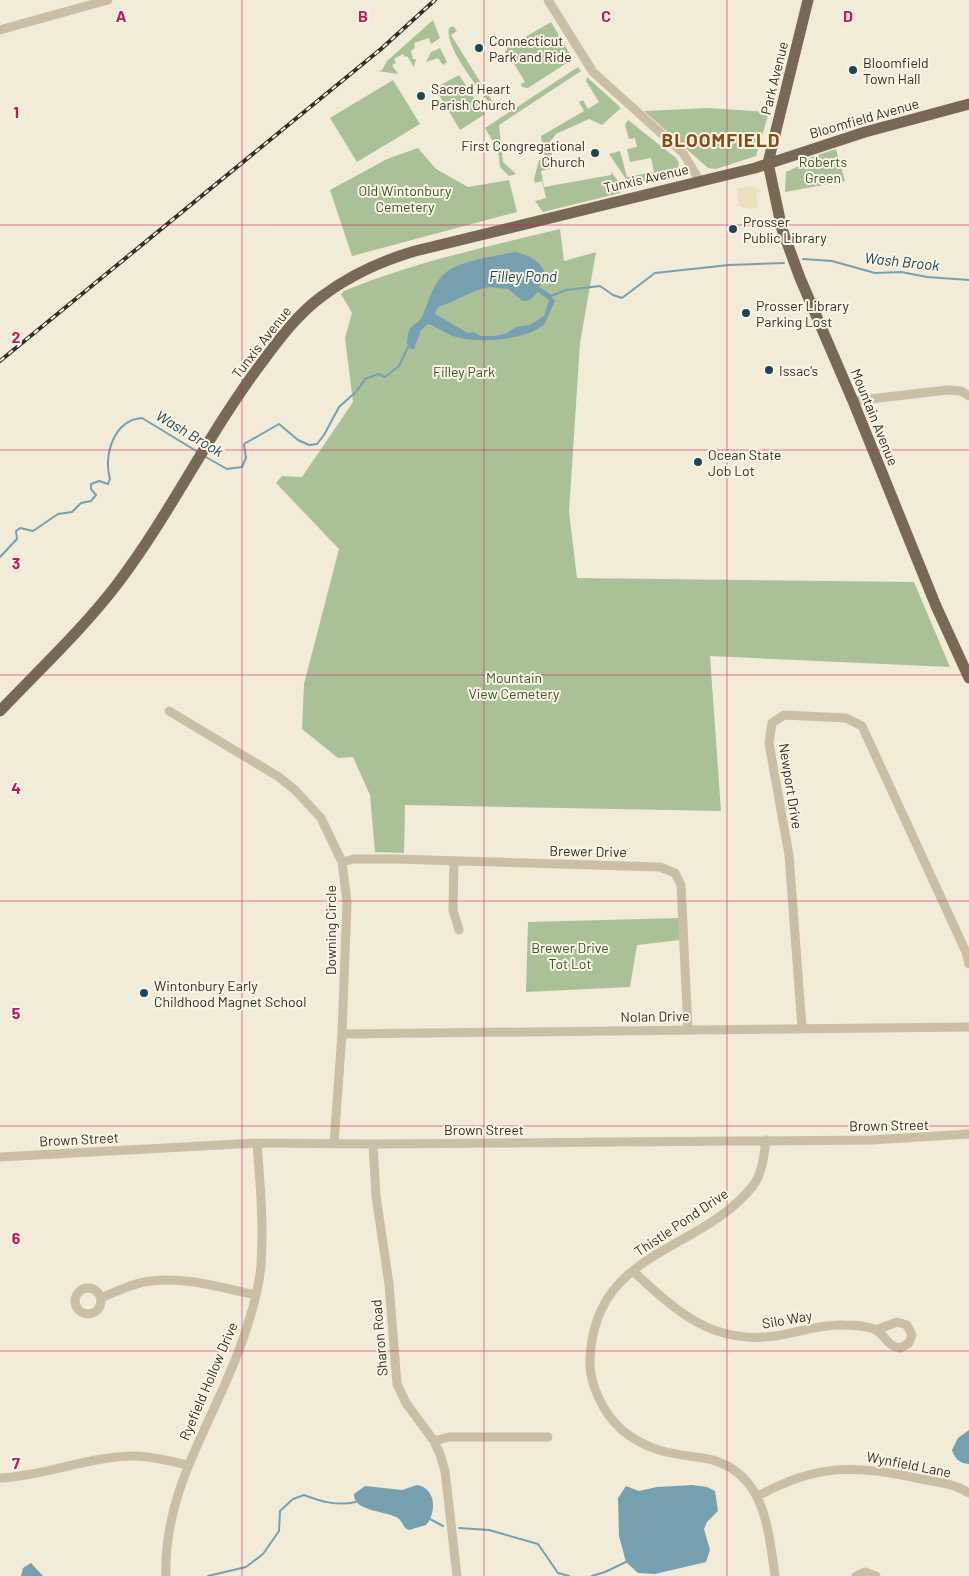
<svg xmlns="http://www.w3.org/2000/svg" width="969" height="1576" font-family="Barlow,sans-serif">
<rect width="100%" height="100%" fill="#f2ebd8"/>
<path fill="#aac198" d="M 433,20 L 440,38 L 431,44 L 429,38 L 414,43 L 415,48 L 411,51 L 413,59 L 416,59 L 414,67 L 407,56 L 405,57 L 403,54 L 394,59 L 396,63 L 392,65 L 398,74 L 378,71 L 382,70 L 387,61 Z
M 551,22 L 573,59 L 528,88 L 522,87 L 521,84 L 525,82 L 510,57 L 505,58 L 505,52 L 508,47 Z
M 453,26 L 457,31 L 451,35 L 494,104 L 499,101 L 500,106 L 490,104 C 479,89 444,46 449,28 Z
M 440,48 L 447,62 L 443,65 L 438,58 L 426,62 L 431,52 Z
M 578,67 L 581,71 L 499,125 L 503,162 L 516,174 L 509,176 L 500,167 L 498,150 L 485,128 Z
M 459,75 L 485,114 L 460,130 L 435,88 Z
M 587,77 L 621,108 L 602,125 L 589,119 L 556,134 L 549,143 L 555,167 L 541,171 L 544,187 L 611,175 L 611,172 L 622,186 L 620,193 L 543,212 L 535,201 L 546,198 L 542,181 L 535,183 L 534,179 L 539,160 L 545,159 L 544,153 L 541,153 L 540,151 L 543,150 L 541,136 L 584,111 L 579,102 L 583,100 L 588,109 L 599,102 L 586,81 Z
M 393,80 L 420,124 L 357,162 L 330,118 Z
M 708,108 L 769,112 L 756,156 L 716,169 L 708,168 L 644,111 Z
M 628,120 L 676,158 L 679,163 L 677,172 L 661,179 L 630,185 L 609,154 L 620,151 L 627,177 L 654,172 L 651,158 L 630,162 L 627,149 L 637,147 L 635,138 L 629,139 L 625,125 Z
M 418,148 L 436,169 L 468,187 L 509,180 L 517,212 L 352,256 L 330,190 L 387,159 Z
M 836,149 L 845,181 L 785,192 L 786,172 L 801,165 L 800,161 Z
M 560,229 L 564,261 L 596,252 L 580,343 L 569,512 L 577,578 L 914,582 L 950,667 L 710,656 L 721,811 L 405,805 L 404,853 L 375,852 L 370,795 L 353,757 L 338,758 L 302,729 L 304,684 L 339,549 L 276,483 L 282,476 L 302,477 L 353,402 L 345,338 L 352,313 L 341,294 L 344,291 C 414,262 487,247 560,229 Z
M 679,918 L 680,940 L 637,945 L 630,987 L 526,992 L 528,922 Z"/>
<path fill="#ebe1be" d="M 749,186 L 754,186 L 761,191 L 756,193 L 758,208 L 750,209 L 739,206 L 737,189 Z"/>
<path fill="#76a0b0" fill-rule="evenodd" d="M 515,252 C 528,255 540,260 545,273 L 539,287 L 549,293 L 555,301 L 544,325 C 523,340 481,344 456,337 C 446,334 438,327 428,324 L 421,330 L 414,349 L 411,349 L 407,343 C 409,319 416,329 423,315 C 428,302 432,288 441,277 C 454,261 495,256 515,252 ZM 489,287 L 508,289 L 523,301 L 530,300 L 538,292 L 549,300 L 544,316 L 530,325 L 516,327 L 507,333 L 495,336 L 481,336 L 473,332 L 468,333 L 435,314 L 438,307 C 456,302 471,290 489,287 Z
M 969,1430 L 969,1464 C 959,1463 955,1459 952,1450 L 958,1438 Z
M 417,1485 C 436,1488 437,1512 426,1525 L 409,1530 C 402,1528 403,1520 396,1517 C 384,1511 353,1511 354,1494 L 365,1486 L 402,1490 Z
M 692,1485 L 707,1487 L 715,1491 L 718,1511 L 707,1522 L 704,1529 L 710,1550 L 706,1562 L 655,1574 L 638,1573 L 626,1562 L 619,1536 L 618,1498 L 626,1486 L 639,1491 L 657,1487 Z
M 31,1563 L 43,1576 L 21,1576 L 23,1568 Z"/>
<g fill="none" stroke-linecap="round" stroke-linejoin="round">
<path stroke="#76a0b0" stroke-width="2" d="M 803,259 L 832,261 L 875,273 L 901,272 L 927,277 L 969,280
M 551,296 L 566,290 L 600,286 L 613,295 L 622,298 L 655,273 L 729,265 L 784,263
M 204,456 L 227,469 L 242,467 L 246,458 L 244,444 L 279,424 L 298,440 L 309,445 L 317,444 L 324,435 L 339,407 L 357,391 L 365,379 L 378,374 L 385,377 L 399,366 L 409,345
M 0,557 L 17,539 L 16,531 L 20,528 L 33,531 L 58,514 L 72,512 L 81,503 L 91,501 L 96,495 L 91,489 L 91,484 L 99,481 L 108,484 L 110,479 C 103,455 114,420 142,418 L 198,452
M 430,1519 L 443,1526
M 459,1528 L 489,1530 L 538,1544 L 558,1573 L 569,1576
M 208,1576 L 246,1567 L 263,1554 L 279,1531 L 280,1511 L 293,1499 L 304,1495 C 322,1502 337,1506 356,1502
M 592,1576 L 605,1572 L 628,1561"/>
<path stroke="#cabea4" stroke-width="9" d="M 548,0 L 593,72 L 683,153 L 700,181
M 0,30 L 108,0
M 853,401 L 947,390 L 961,391 L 969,396
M 169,711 L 279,777 L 296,791 L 321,818 L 342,862 L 347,902 L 342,1034 L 334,1143
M 454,861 L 453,910 L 459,930
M 342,862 L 354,859 L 396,859 L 660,867 L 675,873 L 681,885 L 688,1029
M 802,1028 L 789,855 L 769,743 L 772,723 L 784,715 L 846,718 L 862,726 L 966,952 L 969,964
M 342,1034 L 969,1027
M 766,1140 C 764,1156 762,1175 752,1187 C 698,1254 594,1249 590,1360 C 589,1385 604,1414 622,1430 C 647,1451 672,1454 703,1458 C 764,1468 768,1526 775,1576
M 373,1144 L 376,1196 L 389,1284 L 397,1384 L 406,1403 L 434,1441 L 440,1454 L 445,1471 L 457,1576
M 0,1157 L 257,1143 L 373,1144 L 871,1140 L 969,1134
M 633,1271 C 676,1311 712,1345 775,1336 C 798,1333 819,1324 843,1325 C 851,1325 869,1326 876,1330 C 886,1336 887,1346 900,1348 L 909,1343 L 912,1335 L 907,1325 L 897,1322 L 876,1330
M75 1301a13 13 0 1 1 26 0a13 13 0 1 1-26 0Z
M 101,1298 C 115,1292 129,1285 144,1282 C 181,1275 220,1287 255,1295
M 434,1441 L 449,1437 L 548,1437
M 0,1478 C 45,1476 89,1456 134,1456 C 152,1456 170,1461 187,1465
M 758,1496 C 818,1463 855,1465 921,1479 C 937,1482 955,1484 969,1493
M 166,1576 C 163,1487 216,1419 243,1339 C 251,1316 259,1289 261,1265 C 264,1224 260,1183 257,1143
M 856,1576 L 865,1572 L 876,1576"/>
<path stroke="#786956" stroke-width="11" d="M 808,0 L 768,163 L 782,229 L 800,278 L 853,401 L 936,606 L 969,678
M 0,711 C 40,669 83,629 118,583 C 171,513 209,432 263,361 C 280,338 298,314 321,297 C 350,275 381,261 415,251 L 755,168 L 865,132 L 969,104"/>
<defs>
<path id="rail" d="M 0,361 L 381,49 L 435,0"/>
</defs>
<use href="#rail" stroke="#352e26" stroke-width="4"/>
<use href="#rail" stroke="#faf4e4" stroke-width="2" stroke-dasharray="5.5" stroke-linecap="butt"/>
</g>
<path fill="none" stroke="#c2185b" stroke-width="1" stroke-opacity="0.55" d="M 242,0 L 242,1576M 484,0 L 484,1576M 727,0 L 727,1576M 0,225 L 969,225M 0,450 L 969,450M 0,675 L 969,675M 0,901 L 969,901M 0,1126 L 969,1126M 0,1351 L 969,1351"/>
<g fill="#1a4658" stroke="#faf4e4" stroke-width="2">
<circle cx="479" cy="48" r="5"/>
<circle cx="853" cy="70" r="5"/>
<circle cx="421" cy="96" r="5"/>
<circle cx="595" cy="153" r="5"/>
<circle cx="733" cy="229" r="5"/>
<circle cx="746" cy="313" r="5"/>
<circle cx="769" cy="370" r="5"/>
<circle cx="698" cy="462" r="5"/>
<circle cx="144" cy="993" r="5"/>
</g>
<g text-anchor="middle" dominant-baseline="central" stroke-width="4" stroke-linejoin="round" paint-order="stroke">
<g font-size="14" fill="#352e26" stroke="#faf4e4" text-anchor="start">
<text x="489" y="40">Connecticut<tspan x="489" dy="16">Park and Ride</tspan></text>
<text x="863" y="62">Bloomfield<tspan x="863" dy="16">Town Hall</tspan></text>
<text x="431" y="88">Sacred Heart<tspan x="431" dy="16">Parish Church</tspan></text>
<text x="585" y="145" text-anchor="end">First Congregational<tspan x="585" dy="16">Church</tspan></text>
<text x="743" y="221">Prosser<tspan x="743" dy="16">Public Library</tspan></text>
<text x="756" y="305">Prosser Library<tspan x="756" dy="16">Parking Lost</tspan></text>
<text x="779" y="370">Issac's</text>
<text x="708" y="454">Ocean State<tspan x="708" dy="16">Job Lot</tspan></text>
<text x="154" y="985">Wintonbury Early<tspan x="154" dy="16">Childhood Magnet School</tspan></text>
</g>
<g font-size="14" fill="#352e26" stroke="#faf4e4">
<text transform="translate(774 78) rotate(-76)">Park Avenue</text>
<text transform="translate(864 118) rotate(-16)">Bloomfield Avenue</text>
<text transform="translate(646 178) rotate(-13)">Tunxis Avenue</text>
<text transform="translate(261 342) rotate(-52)">Tunxis Avenue</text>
<text transform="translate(875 417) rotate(68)">Mountain Avenue</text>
<text transform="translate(791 786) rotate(81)">Newport Drive</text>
<text transform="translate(588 851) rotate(1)">Brewer Drive</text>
<text transform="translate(330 930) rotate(-90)">Downing Circle</text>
<text transform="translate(655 1016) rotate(-1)">Nolan Drive</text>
<text transform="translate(889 1125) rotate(-1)">Brown Street</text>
<text x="484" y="1129">Brown Street</text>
<text transform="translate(79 1139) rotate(-3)">Brown Street</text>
<text transform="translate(681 1222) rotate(-34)">Thistle Pond Drive</text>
<text transform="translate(787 1319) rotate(-10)">Silo Way</text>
<text transform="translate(379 1338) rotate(-95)">Sharon Road</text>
<text transform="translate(208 1381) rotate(-67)">Ryefield Hollow Drive</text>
<text transform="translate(909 1464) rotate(11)">Wynfield Lane</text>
</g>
<g font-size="14" fill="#3a5429" stroke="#faf4e4">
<text x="823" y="161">Roberts<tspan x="823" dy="16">Green</tspan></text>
<text x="405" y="190">Old Wintonbury<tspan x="405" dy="16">Cemetery</tspan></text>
<text x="464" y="371">Filley Park</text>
<text x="514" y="677">Mountain<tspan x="514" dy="16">View Cemetery</tspan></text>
<text x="570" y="947">Brewer Drive<tspan x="570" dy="16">Tot Lot</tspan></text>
</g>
<g font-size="15" font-style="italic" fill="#1a4658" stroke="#faf4e4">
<text transform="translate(902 261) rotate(6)">Wash Brook</text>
<text x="523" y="276">Filley Pond</text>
<text transform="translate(190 433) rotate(31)">Wash Brook</text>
</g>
<g font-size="19" font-weight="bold" letter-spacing="1" fill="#864d1c" stroke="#faf4e4">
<text x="721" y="139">BLOOMFIELD</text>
</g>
</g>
<g font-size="16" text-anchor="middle" font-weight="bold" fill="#c2185b" stroke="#faf4e4" stroke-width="4" stroke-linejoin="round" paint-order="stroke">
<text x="121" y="22">A</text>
<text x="363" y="22">B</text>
<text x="606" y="22">C</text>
<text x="848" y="22">D</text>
<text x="16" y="118">1</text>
<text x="16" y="343">2</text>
<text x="16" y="569">3</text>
<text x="16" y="794">4</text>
<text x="16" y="1019">5</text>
<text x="16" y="1244">6</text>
<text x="16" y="1469">7</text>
</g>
</svg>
